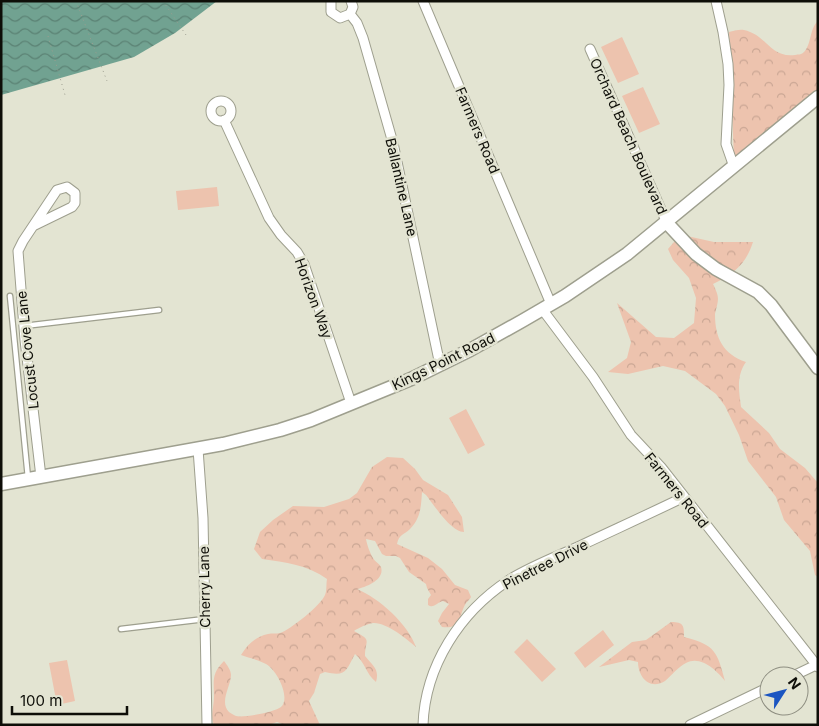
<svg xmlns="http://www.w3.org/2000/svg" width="819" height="726" font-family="Inter,sans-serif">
<defs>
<pattern id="forest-crowns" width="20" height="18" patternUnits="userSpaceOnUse" patternTransform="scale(1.25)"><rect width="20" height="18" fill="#edc3ae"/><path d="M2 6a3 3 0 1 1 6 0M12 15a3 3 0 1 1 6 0" fill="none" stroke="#caa694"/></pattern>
<pattern id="water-waves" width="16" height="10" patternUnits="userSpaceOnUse" patternTransform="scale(1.25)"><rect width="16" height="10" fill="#71a291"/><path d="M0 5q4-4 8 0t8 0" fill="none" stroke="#5b8274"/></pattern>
</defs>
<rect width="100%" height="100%" fill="#e3e4d2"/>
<path fill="#edc3ae" d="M 622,37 L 639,74 L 618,83 L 601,47 Z
M 643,87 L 660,124 L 639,133 L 622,96 Z
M 217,187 L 219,206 L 178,210 L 176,191 Z
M 466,409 L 485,445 L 468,454 L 449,418 Z
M 603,630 L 614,645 L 585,668 L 574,653 Z
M 527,639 L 556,669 L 542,682 L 514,652 Z
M 67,660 L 75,701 L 57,705 L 49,663 Z"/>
<path fill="url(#forest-crowns)" d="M 818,21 L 818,90 L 734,159 L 729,32 C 734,31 739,29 744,30 C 767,35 770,58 795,55 C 799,54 800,55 803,53 C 812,45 809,29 818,21 Z
M 687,236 L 714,242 L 753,242 C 746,264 734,274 713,284 C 715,288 718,294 718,299 C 718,303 716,309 715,314 C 715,338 723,354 746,362 C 736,376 739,391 741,407 L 769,433 L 780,449 L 805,468 L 818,483 L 818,577 L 815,575 L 810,551 L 784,520 L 776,497 L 748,461 L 739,435 L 725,406 L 716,394 L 685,371 L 663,366 L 628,374 L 608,372 L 627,358 L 631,342 L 617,303 L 656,337 L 674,338 L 694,323 L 696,298 L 689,278 L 673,260 L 668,249 L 674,242 Z
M 387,457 L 403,458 L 415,469 L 423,480 L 448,495 L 462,517 L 464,532 C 451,532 434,505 426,495 L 422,492 C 421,506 421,518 410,529 C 404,535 399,534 397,544 L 428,558 L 442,569 L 455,585 L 468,590 L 471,597 C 470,599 468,601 466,603 C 459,614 462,630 442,627 L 438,621 L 442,613 L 449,604 L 443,601 C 437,602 434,609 428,605 L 428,599 L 431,595 L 427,588 L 426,584 L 409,572 L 400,558 L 396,556 L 386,556 L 382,554 L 375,541 L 366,539 C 367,545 370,553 373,558 C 375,562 379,563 381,567 C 385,580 366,587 357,589 C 379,598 408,624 416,647 C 407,639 386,622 373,623 C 367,624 358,628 354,631 C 373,641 365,639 365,656 C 372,665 380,669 376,682 C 366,674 365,662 355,654 C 346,671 346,677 325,672 L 320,674 L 314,693 L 309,701 L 320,725 L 285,725 L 277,722 L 269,725 L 214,725 C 210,715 214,707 214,697 C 214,681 211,674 224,661 C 227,665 231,670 231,675 C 231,686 219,702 229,712 C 231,713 233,715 236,716 C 243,718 275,712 281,707 C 291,698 277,670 266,664 C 259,660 249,658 241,655 C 248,644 255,637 268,634 C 272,633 276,634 280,633 C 290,630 321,605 325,595 C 327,591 326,584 327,579 C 308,565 285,562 262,559 L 254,549 L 260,532 L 273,520 L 293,506 L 324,507 L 349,499 L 357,493 L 372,467 Z
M 671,622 C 684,622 684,626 684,637 C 716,645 717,652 725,681 C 717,671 701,655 686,663 C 679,666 671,676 665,681 C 649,691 638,676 638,662 L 629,660 L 599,667 L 632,642 L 646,640 Z"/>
<path fill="url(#water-waves)" d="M 1,1 L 217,1 L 175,33 L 134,57 L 1,95 Z"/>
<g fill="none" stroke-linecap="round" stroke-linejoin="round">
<defs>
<path id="lane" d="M 10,296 L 28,478
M 24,326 L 159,310
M 121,629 L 205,619"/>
<path id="street" d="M 331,1 L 331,12 L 340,18 L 350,14 L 353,7 L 351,1
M 423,1 L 551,304
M 716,1 L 723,32 L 728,64 L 729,85 L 726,144 L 734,167
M 350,14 L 357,23 L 363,38 L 393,143 L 440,365
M 590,49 L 667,223
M211 111a10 10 0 1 1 20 0a10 10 0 1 1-20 0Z
M 224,120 L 269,218 L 281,235 L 297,252 L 304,264 L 351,403
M 33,226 L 72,207 L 75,203 L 75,193 L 67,187 L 57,190 L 23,241 L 18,251 L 25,340 L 41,477
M 542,309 L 593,377 L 631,435 L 661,467 L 818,667
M 198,449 L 203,518 L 207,725
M 793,676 L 816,665
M 423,725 C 425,666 460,612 509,580 C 531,566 561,555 584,544 C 618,528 651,513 684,497
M 690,725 L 769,687"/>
<path id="secondary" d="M 667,223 L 696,254 L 716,269 L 758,292 L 771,305 L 818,368
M 1,484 L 223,444 L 280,430 L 311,420 L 411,379 L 470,350 L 522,321 L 565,296 L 627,254 L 818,97"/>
</defs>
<use href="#lane" stroke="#9e9f8e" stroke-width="7"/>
<use href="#street" stroke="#9e9f8e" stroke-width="11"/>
<use href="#secondary" stroke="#9e9f8e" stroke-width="15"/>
<path stroke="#9d9e90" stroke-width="1" stroke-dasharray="1 4" stroke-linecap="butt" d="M 76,1 L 107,81
M 163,1 L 186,35
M 48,36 L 65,95"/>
<use href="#lane" stroke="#fff" stroke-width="4.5"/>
<use href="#street" stroke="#fff" stroke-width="9"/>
<use href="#secondary" stroke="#fff" stroke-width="12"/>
</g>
<g text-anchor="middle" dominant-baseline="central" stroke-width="5" stroke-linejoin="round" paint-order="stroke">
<g font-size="14" fill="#0e0e08" stroke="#e3e4d2">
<text transform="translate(478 130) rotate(67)">Farmers Road</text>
<text transform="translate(629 136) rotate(66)">Orchard Beach Boulevard</text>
<text transform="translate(402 187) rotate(77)">Ballantine Lane</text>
<text transform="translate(314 298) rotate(70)">Horizon Way</text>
<text transform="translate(27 350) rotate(-96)">Locust Cove Lane</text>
<text transform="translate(443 361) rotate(-26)">Kings Point Road</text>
<text transform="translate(677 490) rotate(51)">Farmers Road</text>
<text transform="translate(545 564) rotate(-27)">Pinetree Drive</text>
<text transform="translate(204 587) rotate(-91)">Cherry Lane</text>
</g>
</g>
<rect width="819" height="726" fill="none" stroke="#0e0e08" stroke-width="5"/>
<g transform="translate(784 691) rotate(54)"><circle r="24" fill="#e3e4d2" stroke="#8e8e81"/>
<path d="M0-4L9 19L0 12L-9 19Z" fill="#1b55c1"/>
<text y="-8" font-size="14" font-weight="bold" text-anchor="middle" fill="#0e0e08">N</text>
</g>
<path d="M12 706v8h115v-8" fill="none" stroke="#0e0e08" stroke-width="2.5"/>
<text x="20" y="706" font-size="15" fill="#0e0e08" stroke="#e3e4d2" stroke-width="4" paint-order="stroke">100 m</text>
</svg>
